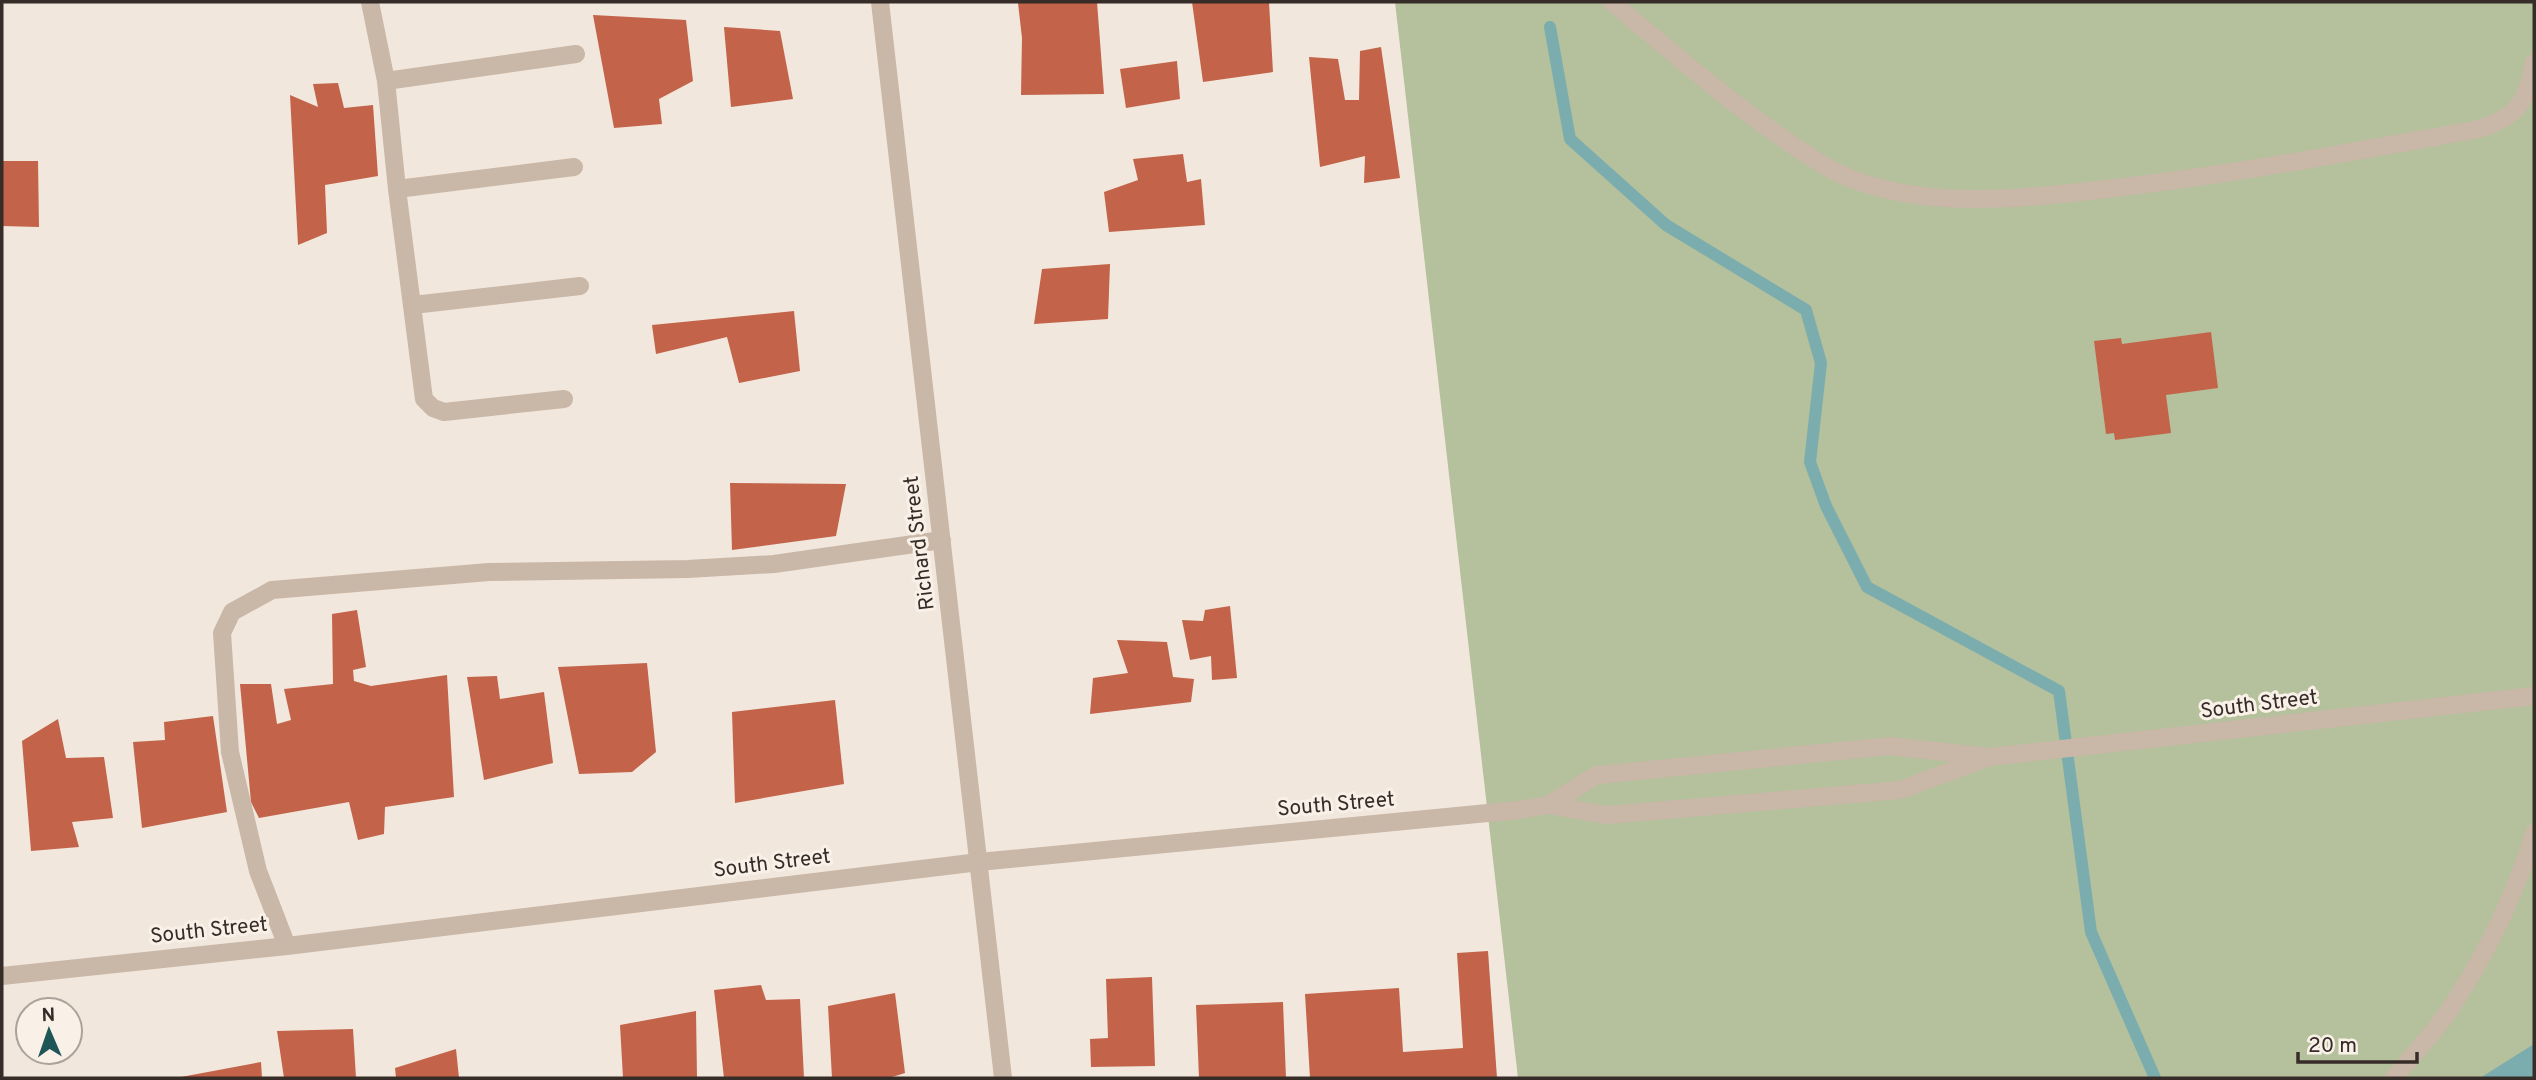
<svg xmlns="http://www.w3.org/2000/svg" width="2536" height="1080" font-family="Overpass,sans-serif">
<rect width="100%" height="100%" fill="#f1e7dc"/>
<path fill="#b5c09c" d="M 1395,2 L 2534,2 L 2534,1078 L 1518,1078 Z"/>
<path fill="#7cadae" d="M 2534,1044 L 2534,1078 L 2480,1078 Z"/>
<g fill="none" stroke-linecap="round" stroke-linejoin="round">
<path stroke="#7cadae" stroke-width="12" d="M 1550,27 L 1570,139 L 1666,225 L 1806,310 L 1821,363 L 1810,462 L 1826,506 L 1867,587 L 2059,691 L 2091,932 L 2155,1078"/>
</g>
<path fill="#c36349" d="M 1041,2 L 1097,2 L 1104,94 L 1021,95 L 1022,38 L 1018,3 Z
M 1192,2 L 1269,2 L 1273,72 L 1203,82 Z
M 593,15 L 686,20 L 693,81 L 659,99 L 662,124 L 614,128 Z
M 724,27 L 780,31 L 793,99 L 731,107 Z
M 1381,47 L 1400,178 L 1364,183 L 1365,156 L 1320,167 L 1309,57 L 1338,59 L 1345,100 L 1359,100 L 1360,51 Z
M 1177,61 L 1180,99 L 1126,108 L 1120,69 Z
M 338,83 L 344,108 L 373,105 L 378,176 L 325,185 L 327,233 L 298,245 L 290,95 L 318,107 L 313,84 Z
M 1183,154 L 1187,182 L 1201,179 L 1205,225 L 1109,232 L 1104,192 L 1138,180 L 1133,159 Z
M 2,161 L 38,161 L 39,227 L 2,226 Z
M 1110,264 L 1108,319 L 1034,324 L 1042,269 Z
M 794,311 L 800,371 L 739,383 L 727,337 L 656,354 L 652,325 Z
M 2211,332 L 2218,388 L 2166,395 L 2171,433 L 2115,440 L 2114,433 L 2106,434 L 2094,341 L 2121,338 L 2122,344 Z
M 730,483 L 846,484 L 836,536 L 732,550 Z
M 1230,606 L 1237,678 L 1212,680 L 1211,656 L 1190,660 L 1182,620 L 1203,621 L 1205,610 Z
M 357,610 L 366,667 L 353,670 L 354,681 L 371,686 L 447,675 L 454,797 L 385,807 L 384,834 L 358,840 L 349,802 L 259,818 L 251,802 L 240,684 L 271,684 L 277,724 L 291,720 L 284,689 L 333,684 L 332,614 Z
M 1117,640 L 1167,642 L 1173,677 L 1194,679 L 1191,702 L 1090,714 L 1093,678 L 1128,673 Z
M 647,663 L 656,752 L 632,772 L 579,774 L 558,667 Z
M 497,676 L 500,699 L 544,692 L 553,763 L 484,780 L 467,677 Z
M 835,700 L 844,784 L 735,803 L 732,712 Z
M 213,716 L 227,812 L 142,828 L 133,742 L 165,740 L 164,722 Z
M 58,719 L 66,758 L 104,757 L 113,818 L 72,822 L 79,847 L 31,851 L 22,741 Z
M 1488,951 L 1497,1078 L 1310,1078 L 1305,994 L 1399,988 L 1403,1052 L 1463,1048 L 1457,953 Z
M 1152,977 L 1155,1066 L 1091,1067 L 1090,1039 L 1108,1038 L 1106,979 Z
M 761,985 L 766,1000 L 800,999 L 804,1078 L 724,1078 L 714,990 Z
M 895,993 L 905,1073 L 889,1078 L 832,1078 L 828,1006 Z
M 1283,1002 L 1286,1078 L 1199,1078 L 1196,1005 Z
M 696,1011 L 697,1078 L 623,1078 L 620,1025 Z
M 353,1029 L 356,1078 L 284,1078 L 277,1031 Z
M 456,1049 L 459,1078 L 396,1078 L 395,1068 Z
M 261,1062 L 262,1078 L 181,1078 L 181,1077 Z"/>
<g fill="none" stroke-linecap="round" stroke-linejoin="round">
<path stroke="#c9b7a8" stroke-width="18" d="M 2394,1078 C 2412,1056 2432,1035 2448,1012 C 2485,956 2515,897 2534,833"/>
<path stroke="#c9b7a8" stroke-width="18" d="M 370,2 L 386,81 L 397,189 L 424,399 L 433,408 L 444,412 L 564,399
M 880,2 L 1003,1078
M 1612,2 C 1666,47 1719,94 1777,134 C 1803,152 1830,172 1860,182 C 1939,209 2026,198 2107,189 C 2232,175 2356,151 2479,129 C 2518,116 2526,103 2534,63
M 386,81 L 576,54
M 397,189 L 574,167
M 413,305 L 580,286
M 1548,805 L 1597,775 L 1891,746 L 1989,757 L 2534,696
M 287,946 L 258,871 L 230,752 L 222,633 L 232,612 L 272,590 L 489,572 L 688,569 L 774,564 L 942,540
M 2,976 L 287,946 L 979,862 L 1519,810 L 1548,805 L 1607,815 L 1900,790 L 1989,757"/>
</g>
<g text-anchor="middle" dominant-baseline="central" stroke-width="6" stroke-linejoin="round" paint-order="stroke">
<g font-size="21" fill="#362c28" stroke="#f9f1e8">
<text transform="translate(920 543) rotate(-97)">Richard Street</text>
<text transform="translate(2259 705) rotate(-7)">South Street</text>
<text transform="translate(1336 805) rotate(-5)">South Street</text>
<text transform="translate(772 864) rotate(-7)">South Street</text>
<text transform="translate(209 931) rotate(-6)">South Street</text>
</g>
</g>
<rect width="2536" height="1080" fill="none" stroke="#362c28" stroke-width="7"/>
<g transform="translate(49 1031) rotate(358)"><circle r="33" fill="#f9f1e8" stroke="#aba29b" stroke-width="2"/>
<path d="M0-5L12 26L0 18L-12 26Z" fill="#1f5557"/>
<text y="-10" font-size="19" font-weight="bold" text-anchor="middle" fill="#362c28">N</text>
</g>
<path d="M2298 1052v10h119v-10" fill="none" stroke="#362c28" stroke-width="3.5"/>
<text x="2308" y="1052" font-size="21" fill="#362c28" stroke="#f9f1e8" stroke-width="5" paint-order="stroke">20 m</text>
</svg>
